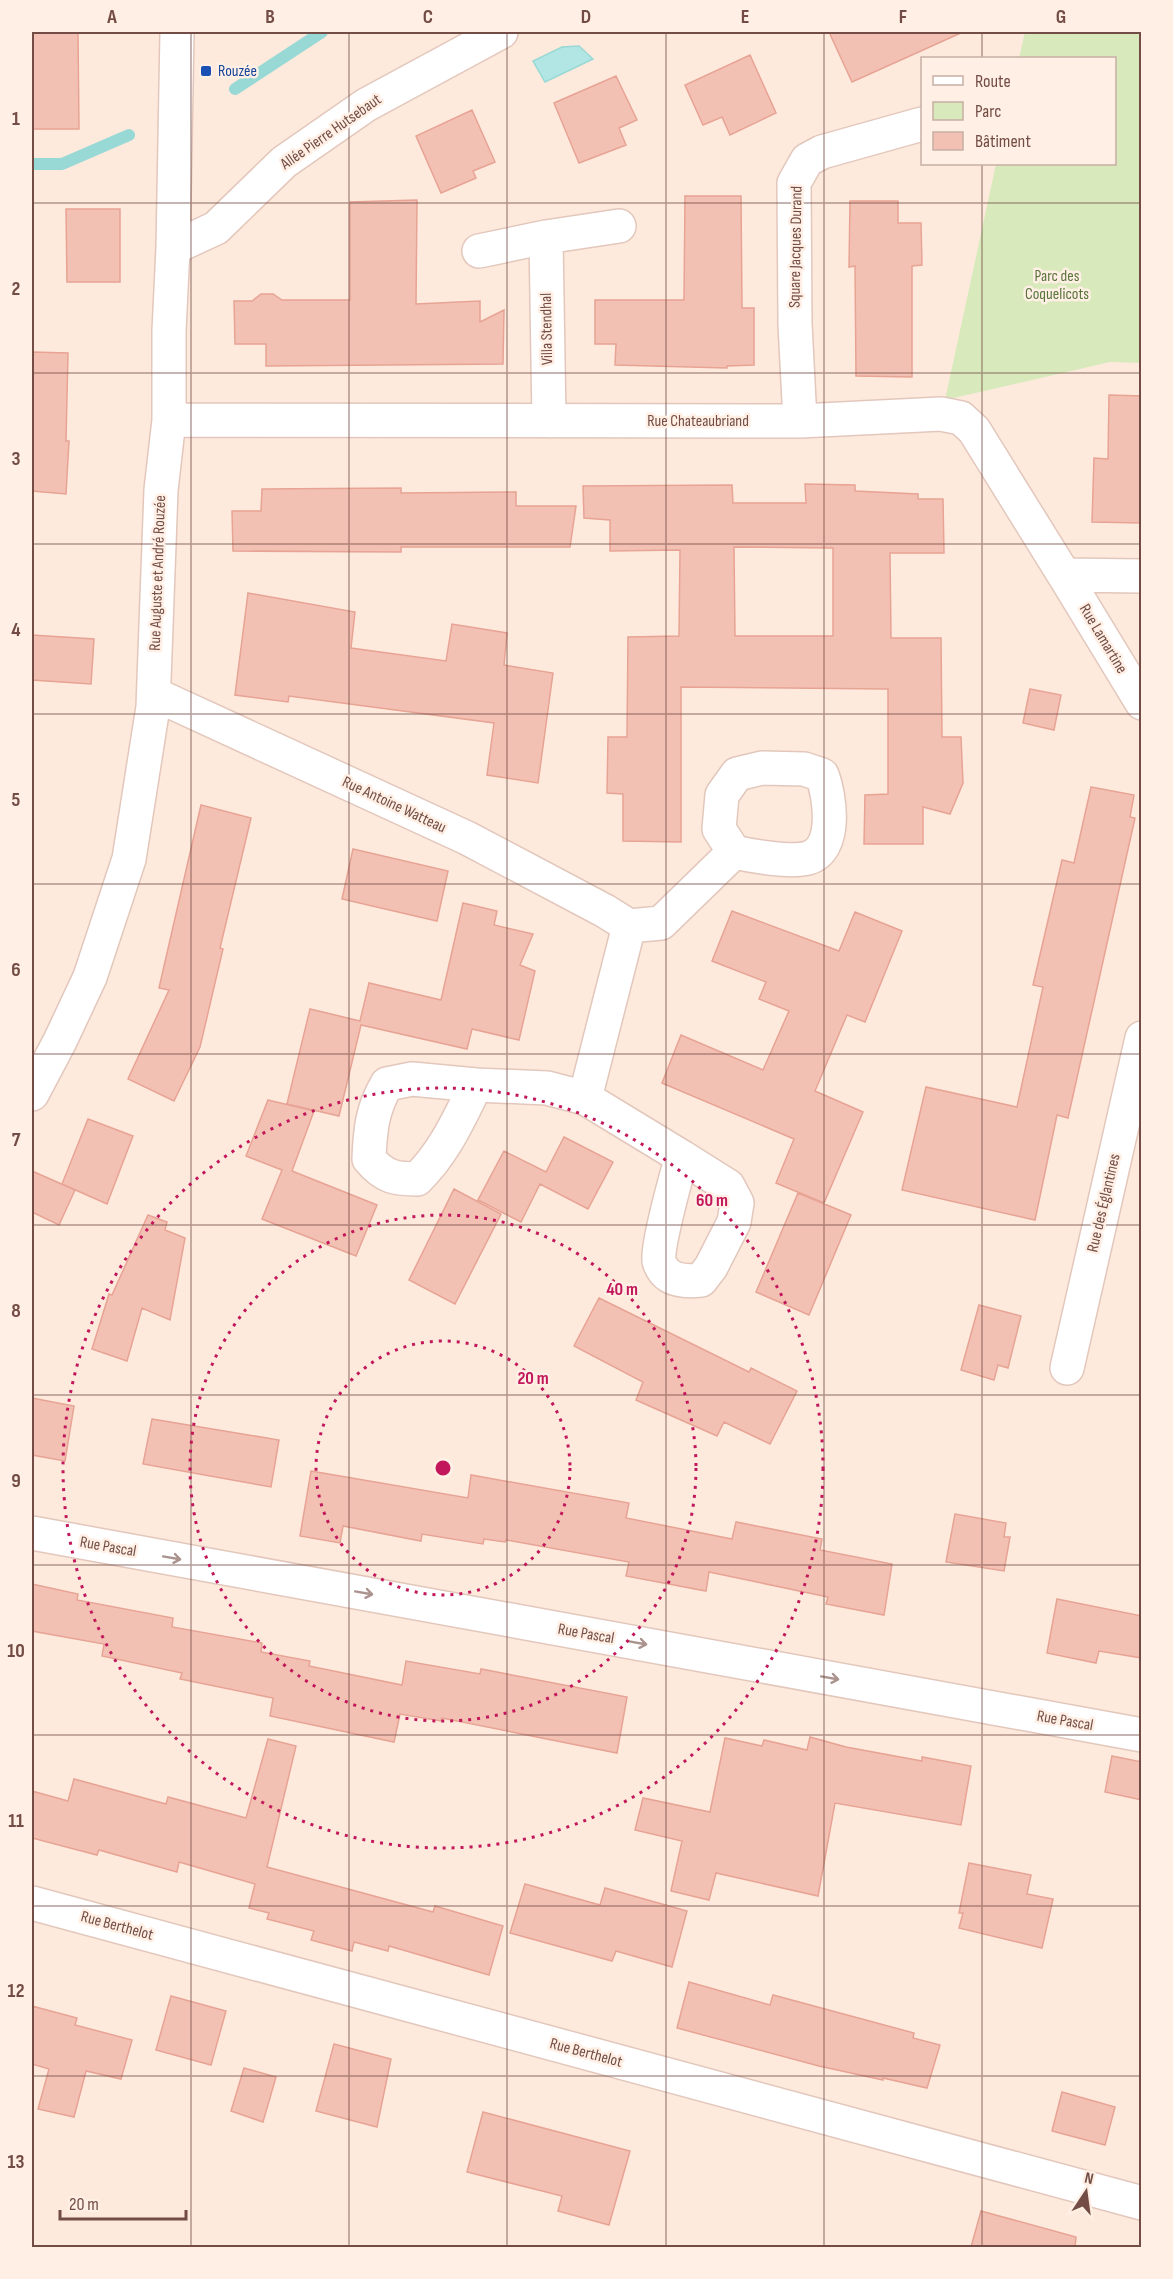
<svg xmlns="http://www.w3.org/2000/svg" width="1173" height="2279" font-family="'Sofia Sans Condensed',sans-serif">
<rect width="100%" height="100%" fill="#fdeadd"/>
<path fill="#d8eabc" d="M 1025,32 L 1141,32 L 1141,363 L 1110,362 L 945,400 L 996,164 L 1114,164 L 1114,58 L 1019,58 Z"/>
<path fill="#b2e6e4" stroke="#98d9d6" stroke-width="1.5" d="M 579,46 L 593,59 L 545,82 L 533,61 L 562,47 Z"/>
<g fill="none" stroke-linecap="round" stroke-linejoin="round">
<path stroke="#98d9d6" stroke-width="12" d="M 235,89 L 322,32
M 32,164 L 62,164 L 129,135"/>
</g>
<path fill="#f3c1b4" stroke="#e7a394" stroke-width="1.5" fill-rule="evenodd" d="M 78,32 L 79,129 L 32,129 L 32,33 Z
M 829,32 L 963,32 L 852,82 Z
M 750,55 L 776,113 L 730,135 L 722,117 L 703,125 L 685,85 Z
M 616,76 L 637,120 L 619,128 L 626,145 L 579,163 L 554,103 Z
M 472,110 L 495,162 L 473,171 L 476,178 L 441,193 L 416,136 Z
M 685,196 L 741,196 L 742,308 L 754,308 L 754,365 L 727,366 L 727,368 L 615,365 L 616,344 L 595,344 L 595,300 L 684,300 Z
M 417,200 L 416,304 L 480,301 L 480,322 L 504,310 L 503,364 L 266,366 L 266,344 L 235,344 L 234,301 L 252,301 L 261,294 L 273,294 L 282,300 L 350,300 L 350,202 Z
M 850,201 L 898,201 L 898,223 L 921,223 L 922,265 L 912,266 L 912,377 L 856,376 L 855,266 L 849,267 Z
M 66,209 L 120,209 L 120,282 L 67,282 Z
M 32,352 L 68,353 L 66,441 L 69,441 L 66,494 L 32,491 Z
M 1109,395 L 1142,396 L 1142,523 L 1092,522 L 1094,458 L 1108,459 Z
M 805,484 L 855,485 L 855,491 L 918,494 L 918,499 L 943,499 L 944,553 L 890,553 L 891,638 L 941,638 L 942,737 L 961,737 L 963,783 L 950,814 L 923,807 L 923,844 L 864,844 L 865,795 L 888,794 L 888,689 L 681,687 L 681,842 L 623,841 L 623,794 L 607,793 L 608,737 L 627,737 L 628,637 L 679,636 L 680,550 L 610,551 L 610,520 L 584,518 L 583,486 L 732,485 L 733,503 L 806,503 ZM 734,547 L 833,548 L 833,636 L 735,636 Z
M 401,488 L 401,493 L 516,492 L 516,506 L 576,506 L 570,547 L 401,547 L 401,552 L 233,551 L 232,511 L 261,511 L 262,489 Z
M 248,593 L 355,612 L 351,648 L 446,661 L 452,624 L 507,633 L 504,665 L 553,673 L 538,783 L 487,775 L 494,723 L 289,696 L 288,702 L 235,695 Z
M 32,635 L 94,639 L 91,684 L 32,680 Z
M 1030,689 L 1061,695 L 1054,730 L 1023,723 Z
M 1091,787 L 1134,795 L 1130,817 L 1135,818 L 1068,1118 L 1057,1115 L 1035,1220 L 902,1190 L 926,1087 L 1017,1107 L 1043,987 L 1033,985 L 1062,860 L 1074,863 Z
M 201,805 L 251,818 L 220,948 L 223,949 L 200,1047 L 174,1101 L 128,1079 L 169,990 L 159,988 Z
M 353,849 L 448,871 L 437,921 L 342,899 Z
M 463,903 L 497,911 L 494,925 L 533,934 L 520,965 L 535,971 L 519,1040 L 472,1029 L 467,1049 L 361,1025 L 339,1116 L 287,1104 L 310,1009 L 360,1021 L 369,983 L 441,1000 Z
M 732,911 L 839,951 L 855,912 L 902,931 L 865,1022 L 847,1015 L 815,1091 L 863,1112 L 824,1203 L 776,1183 L 794,1139 L 662,1083 L 681,1035 L 763,1070 L 789,1011 L 759,999 L 766,982 L 712,961 Z
M 268,1100 L 314,1111 L 292,1171 L 377,1205 L 356,1256 L 262,1219 L 282,1170 L 246,1156 Z
M 88,1119 L 133,1136 L 107,1204 L 62,1184 Z
M 564,1137 L 613,1162 L 588,1209 L 540,1184 L 521,1222 L 478,1200 L 504,1151 L 546,1172 Z
M 32,1171 L 75,1190 L 59,1225 L 32,1212 Z
M 454,1189 L 501,1214 L 455,1304 L 409,1280 Z
M 798,1193 L 851,1215 L 809,1315 L 756,1292 Z
M 148,1215 L 167,1222 L 165,1230 L 185,1238 L 170,1320 L 142,1308 L 127,1361 L 92,1349 L 109,1294 L 112,1295 Z
M 599,1298 L 749,1372 L 751,1368 L 797,1391 L 770,1444 L 724,1422 L 717,1436 L 636,1400 L 643,1382 L 574,1346 Z
M 979,1305 L 1021,1316 L 1008,1368 L 998,1365 L 994,1380 L 961,1370 Z
M 32,1398 L 74,1406 L 65,1461 L 32,1455 Z
M 152,1419 L 279,1440 L 271,1487 L 143,1464 Z
M 311,1471 L 468,1498 L 471,1475 L 629,1503 L 626,1518 L 732,1539 L 736,1522 L 822,1539 L 820,1550 L 892,1564 L 884,1615 L 826,1604 L 828,1597 L 709,1572 L 706,1591 L 626,1576 L 629,1562 L 506,1540 L 505,1542 L 484,1539 L 483,1544 L 422,1534 L 421,1541 L 343,1526 L 340,1543 L 300,1536 Z
M 955,1514 L 1006,1523 L 1004,1537 L 1010,1537 L 1004,1571 L 946,1562 Z
M 32,1584 L 78,1594 L 77,1600 L 173,1618 L 172,1627 L 262,1643 L 261,1652 L 310,1661 L 309,1666 L 402,1685 L 406,1661 L 480,1674 L 481,1669 L 627,1697 L 617,1753 L 442,1718 L 441,1721 L 400,1714 L 394,1742 L 270,1716 L 273,1698 L 180,1679 L 182,1673 L 102,1656 L 104,1644 L 32,1631 Z
M 1057,1599 L 1142,1616 L 1142,1658 L 1099,1651 L 1096,1663 L 1047,1653 Z
M 810,1737 L 846,1747 L 922,1761 L 922,1757 L 971,1766 L 961,1825 L 835,1803 L 818,1896 L 716,1873 L 709,1900 L 671,1891 L 682,1841 L 635,1830 L 643,1798 L 710,1812 L 725,1738 L 762,1746 L 764,1740 L 807,1750 Z
M 268,1739 L 296,1746 L 267,1867 L 433,1912 L 435,1906 L 503,1926 L 489,1975 L 389,1946 L 388,1951 L 354,1942 L 352,1951 L 311,1940 L 314,1931 L 267,1919 L 269,1913 L 249,1908 L 255,1884 L 179,1862 L 177,1872 L 99,1850 L 97,1855 L 32,1838 L 32,1791 L 68,1801 L 74,1779 L 166,1804 L 168,1797 L 246,1818 Z
M 1112,1756 L 1142,1762 L 1142,1800 L 1105,1792 Z
M 969,1863 L 1031,1875 L 1027,1894 L 1053,1899 L 1042,1948 L 959,1928 L 963,1913 L 959,1913 Z
M 525,1884 L 600,1905 L 605,1888 L 687,1911 L 672,1967 L 616,1951 L 612,1961 L 510,1933 Z
M 689,1982 L 770,2005 L 773,1995 L 914,2033 L 913,2038 L 940,2045 L 927,2088 L 883,2078 L 883,2080 L 819,2066 L 677,2028 Z
M 171,1996 L 226,2011 L 211,2065 L 156,2050 Z
M 32,2006 L 77,2018 L 75,2025 L 132,2040 L 121,2079 L 86,2071 L 74,2117 L 38,2109 L 49,2069 L 32,2064 Z
M 334,2044 L 391,2059 L 377,2127 L 316,2111 Z
M 244,2068 L 276,2077 L 263,2122 L 231,2111 Z
M 1062,2092 L 1115,2107 L 1105,2145 L 1052,2131 Z
M 483,2112 L 630,2151 L 609,2225 L 558,2211 L 562,2196 L 467,2172 Z
M 981,2211 L 1076,2237 L 1075,2247 L 971,2247 Z"/>
<g fill="none" stroke-linecap="round" stroke-linejoin="round">
<defs>
<path id="minor" d="M 546,237 L 619,226
M 173,248 L 216,228 L 284,162 L 366,105 L 501,32
M 479,251 L 546,237 L 549,421
M 169,420 L 800,421 L 941,414 L 961,418 L 974,430 L 1064,575 L 1142,576
M 800,421 L 795,324 L 794,183 L 807,160 L 822,152 L 922,124
M 1064,575 L 1142,703
M 154,694 L 467,838 L 605,911 L 629,926 L 661,923 L 734,852 C 752,856 791,863 808,858 C 838,849 830,796 822,775 L 804,769 L 762,768 L 737,774 L 722,795 L 719,829 L 734,852
M 476,1085 C 459,1118 445,1152 417,1179 C 395,1179 384,1177 369,1159 C 370,1131 372,1109 387,1084 L 412,1079 L 476,1085 L 547,1088 L 585,1098 L 629,926
M 32,1094 L 60,1041 L 90,977 L 129,859 L 153,707 L 161,490 L 169,420 L 169,331 L 173,248 L 177,32
M 585,1098 L 682,1157 C 677,1173 656,1249 659,1261 C 665,1281 684,1282 701,1280 L 711,1267 L 734,1222 L 737,1203 L 728,1186 L 682,1157
M 1067,1368 L 1142,1038
M 32,1533 L 1142,1735
M 32,1903 L 1142,2203"/>
</defs>
<use href="#minor" stroke="#e3c7bc" stroke-width="36"/>
<use href="#minor" stroke="#fff" stroke-width="33"/>
</g>
<defs><path id="oneway-shaft" d="M-6 0H5M1.5-3L5.5 0L1.5 3" fill="none" stroke-width="1.6" stroke-linecap="round" stroke-linejoin="round" transform="scale(1.5)"/></defs>
<g stroke="#ab948f">
<use href="#oneway-shaft" transform="translate(172 1558) rotate(10)"/>
<use href="#oneway-shaft" transform="translate(364 1593) rotate(10)"/>
<use href="#oneway-shaft" transform="translate(638 1643) rotate(10)"/>
<use href="#oneway-shaft" transform="translate(830 1678) rotate(10)"/>
</g>
<path fill="none" stroke="#734d45" stroke-width="1.5" stroke-opacity="0.55" d="M 191,32 L 191,2248M 349,32 L 349,2248M 507,32 L 507,2248M 666,32 L 666,2248M 824,32 L 824,2248M 982,32 L 982,58M 982,164 L 982,2248M 32,203 L 1142,203M 32,373 L 1142,373M 32,544 L 1142,544M 32,714 L 1142,714M 32,884 L 1142,884M 32,1054 L 1142,1054M 32,1225 L 1142,1225M 32,1395 L 1142,1395M 32,1565 L 1142,1565M 32,1735 L 1142,1735M 32,1906 L 1142,1906M 32,2076 L 1142,2076"/>
<g fill="none" stroke="#c2185b" stroke-width="3" stroke-dasharray="3 6">
<circle cx="443" cy="1468" r="127"/>
<circle cx="443" cy="1468" r="253"/>
<circle cx="443" cy="1468" r="380"/>
</g>
<rect fill="#1a4fb4" stroke="#ffefe4" stroke-width="2" x="200" y="65" width="12" height="12" rx="3"/>
<g text-anchor="middle" dominant-baseline="central" stroke-width="5" stroke-linejoin="round" paint-order="stroke">
<g font-size="16" fill="#164399" stroke="#ffefe4" text-anchor="start">
<text x="218" y="71">Rouzée</text>
</g>
<g font-size="16" fill="#734d45" stroke="#ffefe4">
<text transform="translate(331 132) rotate(-35)">Allée Pierre Hutsebaut</text>
<text transform="translate(796 247) rotate(-89)">Square Jacques Durand</text>
<text transform="translate(547 329) rotate(-91)">Villa Stendhal</text>
<text x="698" y="421">Rue Chateaubriand</text>
<text transform="translate(158 573) rotate(-88)">Rue Auguste et André Rouzée</text>
<text transform="translate(1103 639) rotate(59)">Rue Lamartine</text>
<text transform="translate(394 805) rotate(25)">Rue Antoine Watteau</text>
<text transform="translate(1104 1203) rotate(-77)">Rue des Églantines</text>
<text transform="translate(108 1547) rotate(10)">Rue Pascal</text>
<text transform="translate(586 1634) rotate(10)">Rue Pascal</text>
<text transform="translate(1065 1721) rotate(10)">Rue Pascal</text>
<text transform="translate(117 1926) rotate(15)">Rue Berthelot</text>
<text transform="translate(586 2053) rotate(15)">Rue Berthelot</text>
</g>
<g font-size="16" fill="#57743b" stroke="#ffefe4">
<text x="1057" y="276">Parc des<tspan x="1057" dy="18">Coquelicots</tspan></text>
</g>
</g>
<circle cx="443" cy="1468" r="9" fill="#c2185b" stroke="#ffefe4" stroke-width="3"/>
<g font-size="18" text-anchor="middle" font-weight="bold" fill="#c2185b" stroke="#ffefe4" stroke-width="5" stroke-linejoin="round" paint-order="stroke">
<text x="712" y="1206">60 m</text>
<text x="622" y="1295">40 m</text>
<text x="533" y="1384">20 m</text>
</g>
<rect width="1173" height="2279" fill="none" stroke="#ffefe4" stroke-width="66"/>
<rect x="921" y="57" width="195" height="108" fill="#ffefe4" stroke="#c7aea4" stroke-width="1.5"/>
<rect x="933" y="76" width="30" height="9" fill="#ffffff" stroke="#c7aea4" stroke-width="1.5"/>
<text x="975" y="87" font-size="18" fill="#734d45">Route</text>
<rect x="933" y="102" width="30" height="18" fill="#d8eabc" stroke="#c7aea4" stroke-width="1.5"/>
<text x="975" y="117" font-size="18" fill="#734d45">Parc</text>
<rect x="933" y="132" width="30" height="18" fill="#f3c1b4" stroke="#c7aea4" stroke-width="1.5"/>
<text x="975" y="147" font-size="18" fill="#734d45">Bâtiment</text>
<g transform="translate(1086 2192) rotate(13)" stroke="#ffefe4" stroke-width="4.5" paint-order="stroke">
<path d="M0-4.5L10 22L0 15L-10 22Z" fill="#734d45"/>
<text y="-9" font-size="16" font-weight="bold" text-anchor="middle" fill="#734d45">N</text>
</g>
<path d="M60 2210v9h126v-9" fill="none" stroke="#734d45" stroke-width="3"/>
<text x="69" y="2210" font-size="18" fill="#734d45" stroke="#ffefe4" stroke-width="4.5" paint-order="stroke">20 m</text>
<rect x="33" y="33" width="1107" height="2213" fill="none" stroke="#734d45" stroke-width="2"/>
<g font-size="20" text-anchor="middle" font-weight="bold" fill="#734d45">
<text x="112" y="23">A</text>
<text x="270" y="23">B</text>
<text x="428" y="23">C</text>
<text x="586" y="23">D</text>
<text x="745" y="23">E</text>
<text x="903" y="23">F</text>
<text x="1061" y="23">G</text>
<text x="16" y="125">1</text>
<text x="16" y="295">2</text>
<text x="16" y="465">3</text>
<text x="16" y="636">4</text>
<text x="16" y="806">5</text>
<text x="16" y="976">6</text>
<text x="16" y="1146">7</text>
<text x="16" y="1317">8</text>
<text x="16" y="1487">9</text>
<text x="16" y="1657">10</text>
<text x="16" y="1827">11</text>
<text x="16" y="1997">12</text>
<text x="16" y="2168">13</text>
</g>
</svg>
